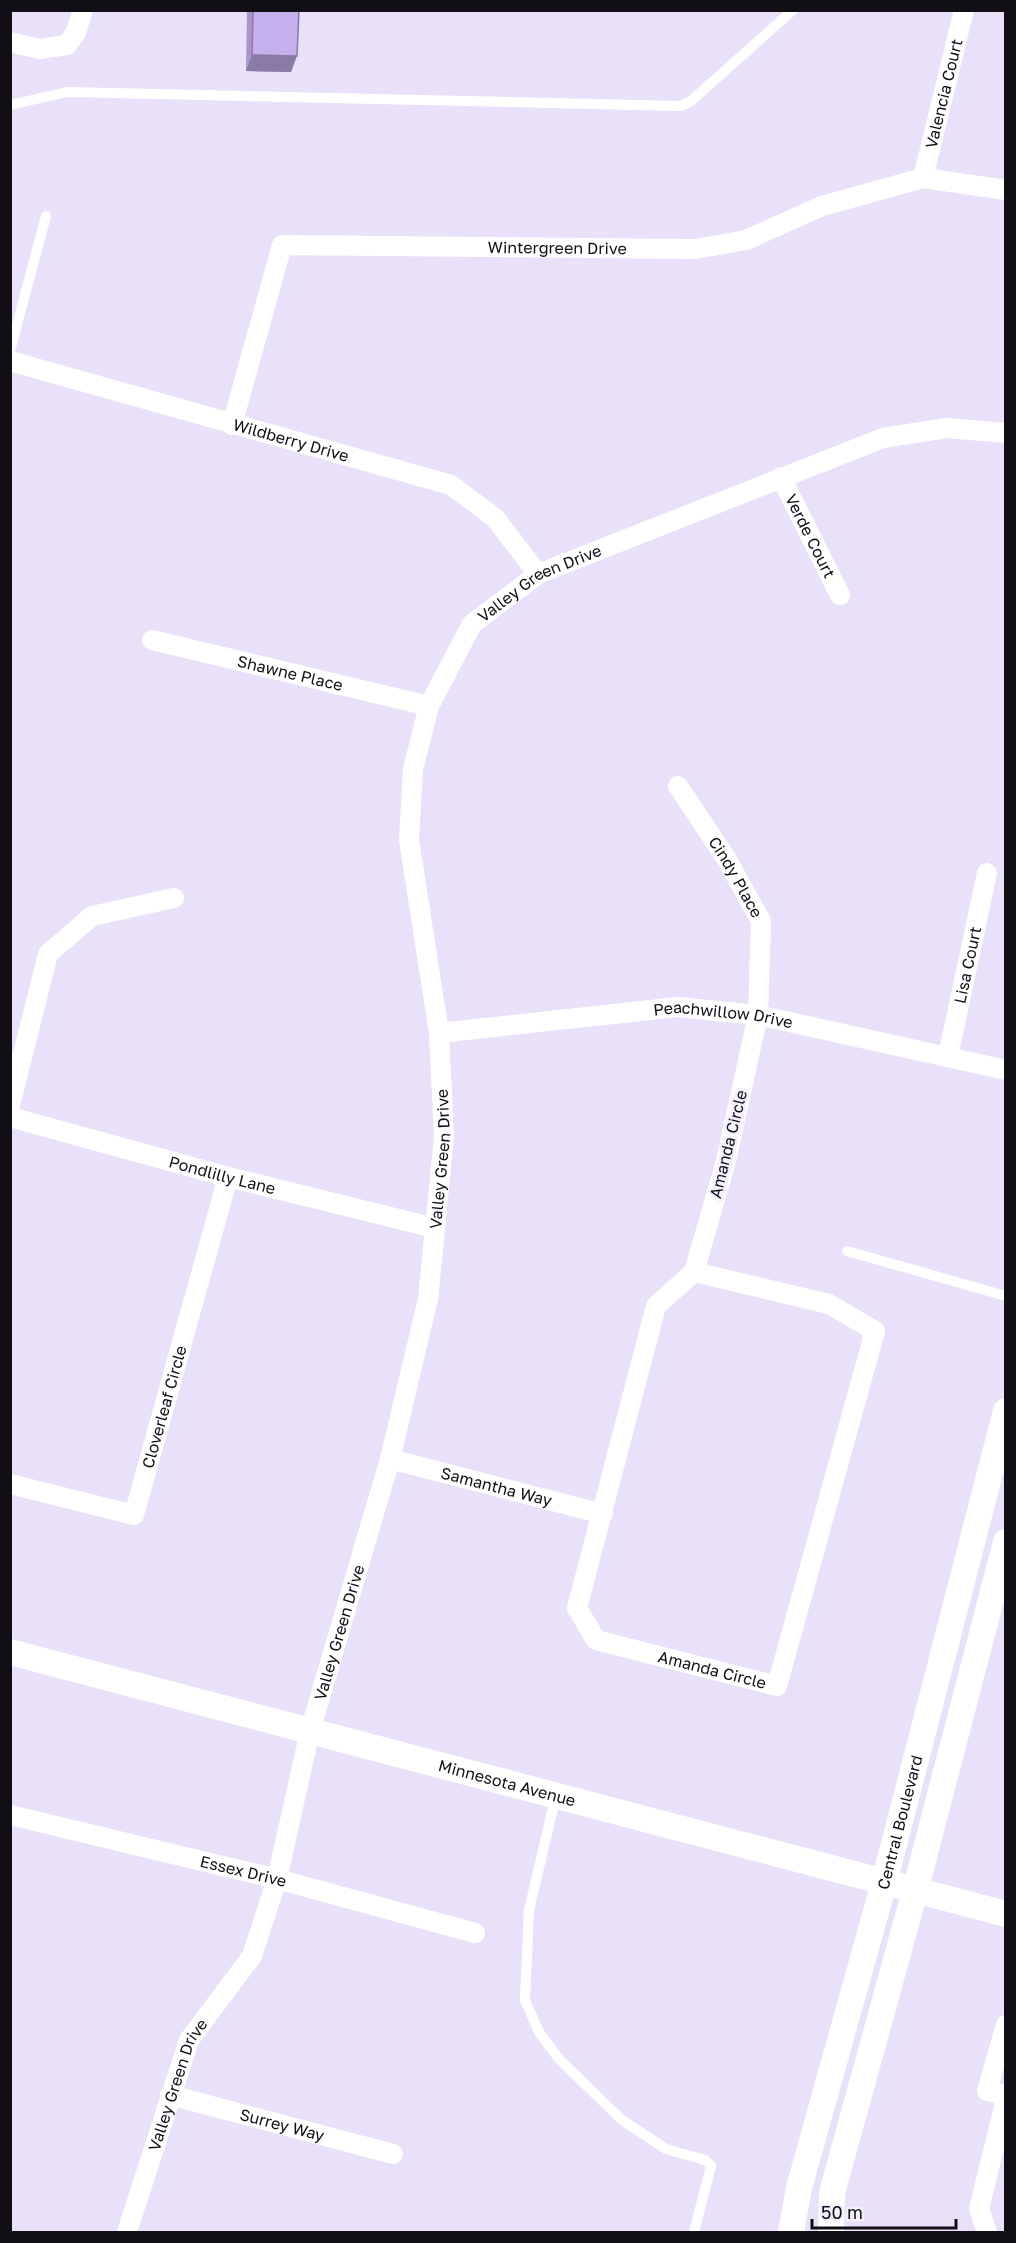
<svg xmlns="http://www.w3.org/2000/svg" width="1016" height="2243" font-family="'Golos Text',sans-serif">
<rect width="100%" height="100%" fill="#e9e1f9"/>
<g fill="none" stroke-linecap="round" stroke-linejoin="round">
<path stroke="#fff" stroke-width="10" d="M 10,105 L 67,92 L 681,106 L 691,101 L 793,10
M 10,351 L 46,216
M 847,1251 L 1006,1296
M 556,1795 L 529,1910 L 525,2000 L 539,2032 L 559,2059 L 622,2120 L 666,2149 L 705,2160 L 711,2166 L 694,2232"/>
<g stroke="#fff" stroke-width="20">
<path d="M 10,42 L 40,49 L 67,45 L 76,32 L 83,10"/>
<path id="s1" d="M 923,178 L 964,10"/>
<path id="s2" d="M 10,361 L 451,485 L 495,518 L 538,574"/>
<path id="s3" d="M 232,425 L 282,245 L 695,249 L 746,240 L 822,206 L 923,178 L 1006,190"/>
<path id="s4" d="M 781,477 L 840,595"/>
<path id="s5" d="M 152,640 L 429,706"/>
<path id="s6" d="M 678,786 L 726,858 L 761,921 L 758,1015 L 726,1161 L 694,1272 L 656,1306 L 577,1608 L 596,1640 L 777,1686 L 875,1331 L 829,1304 L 694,1272"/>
<path id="s7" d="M 439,1033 L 678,1007 L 758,1015 L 1006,1070"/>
<path id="s8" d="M 948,1056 L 987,873"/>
<path d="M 10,1105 L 48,954 L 92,916 L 174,898"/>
<path id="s9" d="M 10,1117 L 228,1177 L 435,1228"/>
<path id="s10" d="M 390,1459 L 603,1514"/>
<path id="s11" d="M 10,1484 L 134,1515 L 228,1177"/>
<path id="s12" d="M 10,1815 L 277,1879 L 475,1933"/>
<path d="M 1006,2025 L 987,2091 L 1006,2095"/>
<path id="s13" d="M 170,2095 L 393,2154"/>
<path id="s14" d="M 127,2232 L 189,2040 L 252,1956 L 277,1879 L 310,1731 L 390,1459 L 428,1299 L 444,1137 L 439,1033 L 409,840 L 413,769 L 429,706 L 472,624 L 538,574 L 883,438 L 946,428 L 1006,433"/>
<path d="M 987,2232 L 979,2209 L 1006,2099"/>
</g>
<g stroke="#fff" stroke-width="26">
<path id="s15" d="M 10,1652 L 1006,1914"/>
<path id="s16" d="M 791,2232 L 799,2188 L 884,1883 L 1006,1411"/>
<path d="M 831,2232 L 832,2193 L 915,1891 L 1006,1542"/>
</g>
</g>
<path fill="#a996cc" d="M 247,10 L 299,10 L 291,72 L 246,71 Z"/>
<path fill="#8a7aa6" d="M 252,55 L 297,56 L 291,72 L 246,71 Z"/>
<path fill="#c5afed" stroke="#8a7aa6" stroke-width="1.5" d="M 253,10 L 299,10 L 297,56 L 252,55 Z"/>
<g text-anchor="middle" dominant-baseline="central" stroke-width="6" stroke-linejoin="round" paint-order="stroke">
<g font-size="16" fill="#110e16" stroke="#f5f0fe">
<text stroke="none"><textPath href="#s1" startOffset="87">Valencia Court</textPath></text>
<text stroke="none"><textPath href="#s3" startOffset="462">Wintergreen Drive</textPath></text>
<text stroke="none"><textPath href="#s2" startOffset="292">Wildberry Drive</textPath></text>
<text stroke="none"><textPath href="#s4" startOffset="66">Verde Court</textPath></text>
<text stroke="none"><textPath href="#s14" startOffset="1758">Valley Green Drive</textPath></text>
<text stroke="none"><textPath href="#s5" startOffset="142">Shawne Place</textPath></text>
<text stroke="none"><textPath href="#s6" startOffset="108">Cindy Place</textPath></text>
<text stroke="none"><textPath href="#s8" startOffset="93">Lisa Court</textPath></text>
<text stroke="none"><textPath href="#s7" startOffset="286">Peachwillow Drive</textPath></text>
<text transform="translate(728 1144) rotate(-76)">Amanda Circle</text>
<text stroke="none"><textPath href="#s14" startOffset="1128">Valley Green Drive</textPath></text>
<text stroke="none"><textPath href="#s9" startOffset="220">Pondlilly Lane</textPath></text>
<text stroke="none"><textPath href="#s11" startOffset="240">Cloverleaf Circle</textPath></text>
<text stroke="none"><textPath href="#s10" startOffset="110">Samantha Way</textPath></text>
<text stroke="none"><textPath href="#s14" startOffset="642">Valley Green Drive</textPath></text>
<text stroke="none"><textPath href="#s6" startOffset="1038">Amanda Circle</textPath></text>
<text stroke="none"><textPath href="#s15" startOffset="514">Minnesota Avenue</textPath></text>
<text stroke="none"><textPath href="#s16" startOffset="424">Central Boulevard</textPath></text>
<text stroke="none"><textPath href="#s12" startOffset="240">Essex Drive</textPath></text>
<text stroke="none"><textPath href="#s14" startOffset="156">Valley Green Drive</textPath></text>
<text stroke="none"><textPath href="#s13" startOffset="116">Surrey Way</textPath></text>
</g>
</g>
<rect width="1016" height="2243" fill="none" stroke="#110e16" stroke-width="24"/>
<path d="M812 2219v9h144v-9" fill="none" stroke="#110e16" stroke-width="3"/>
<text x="821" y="2219" font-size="18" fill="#110e16" stroke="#f5f0fe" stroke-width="4.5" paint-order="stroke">50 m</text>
</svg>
